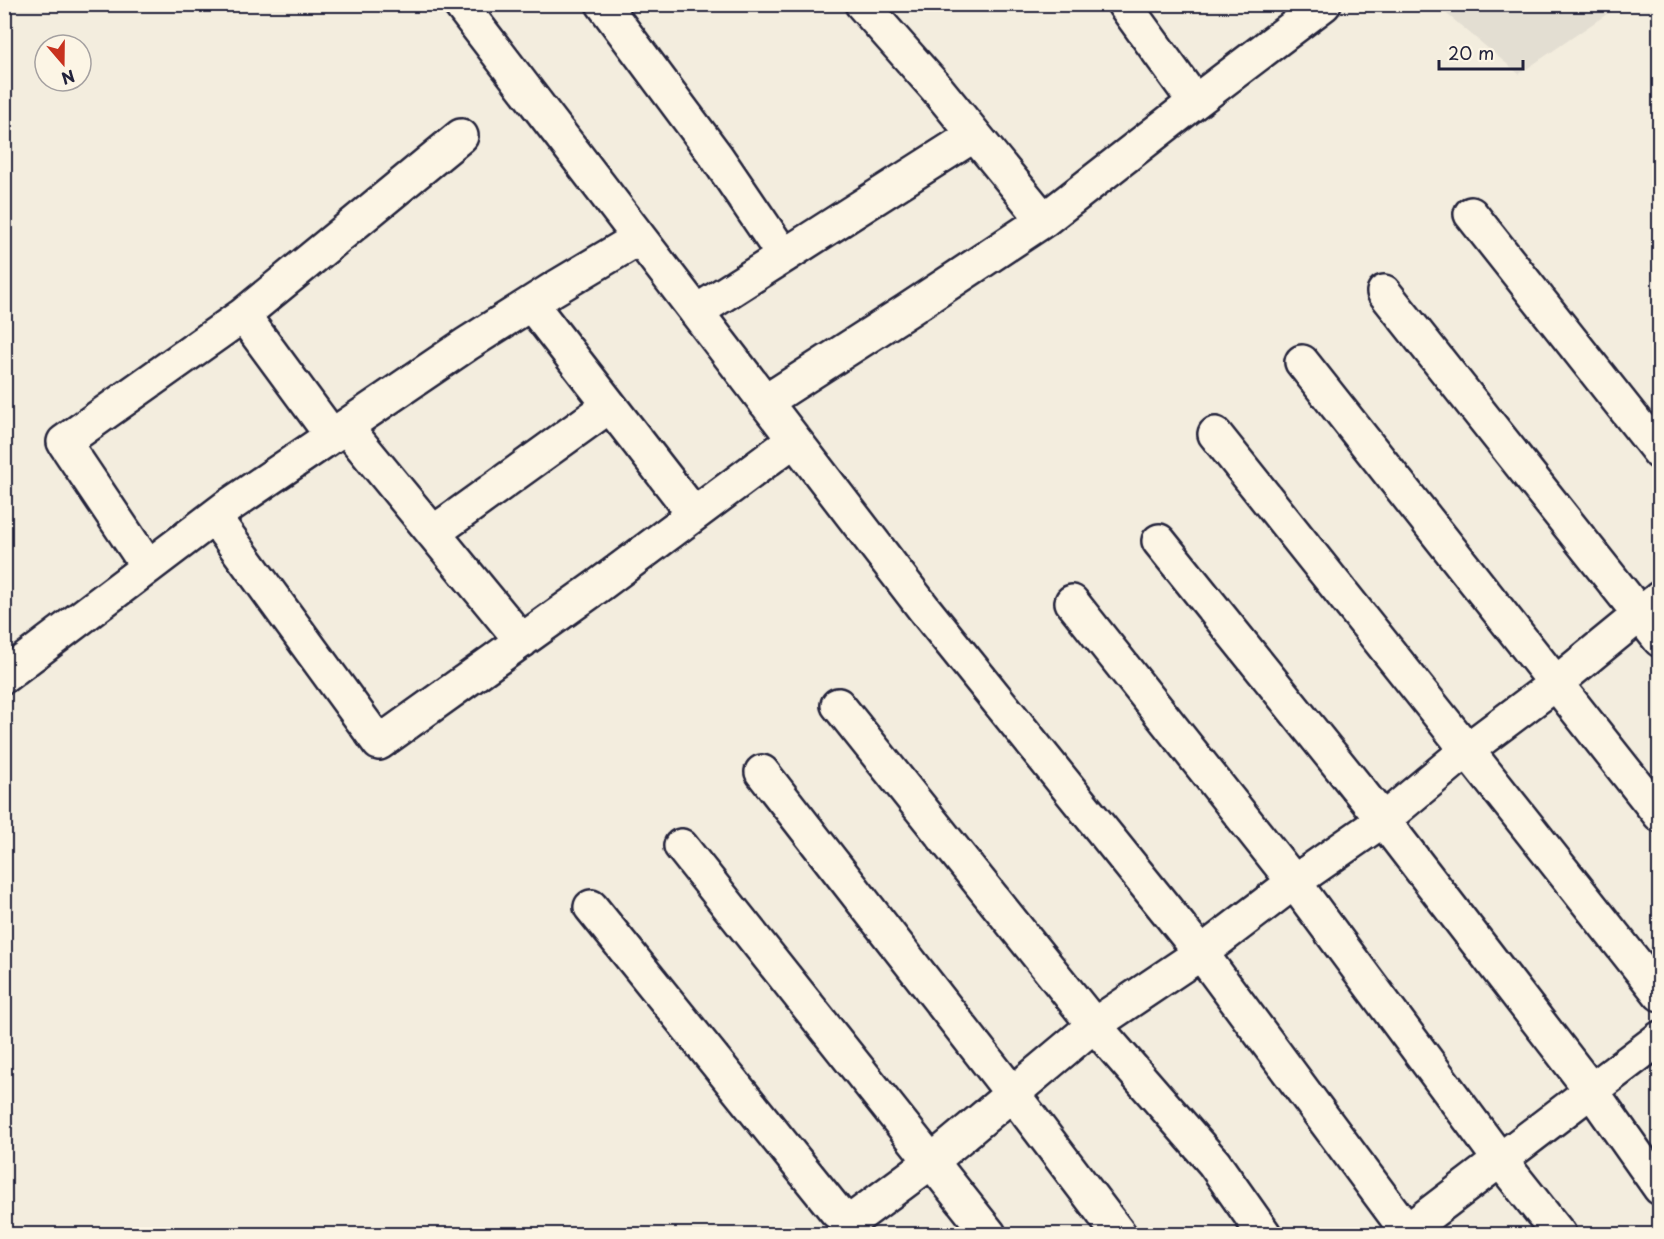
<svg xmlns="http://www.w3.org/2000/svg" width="1664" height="1239" font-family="'Playpen Sans',sans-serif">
<rect width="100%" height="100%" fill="#f3edde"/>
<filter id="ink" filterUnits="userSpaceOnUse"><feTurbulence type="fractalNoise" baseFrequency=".0167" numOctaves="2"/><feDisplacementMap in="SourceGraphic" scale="12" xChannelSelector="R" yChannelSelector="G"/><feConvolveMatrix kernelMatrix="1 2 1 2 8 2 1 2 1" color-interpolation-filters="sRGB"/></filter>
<g filter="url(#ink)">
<path fill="#e3ded2" d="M 1436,5 L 1620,5 L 1519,74 Z"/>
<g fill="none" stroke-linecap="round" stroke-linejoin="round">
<defs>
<path id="minor" d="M 460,4 L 925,610 L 1201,953 L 1409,1234
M 603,4 L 716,156 L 784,256
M 862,4 L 938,90 L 1044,220
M 1124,4 L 1195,102
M 1471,214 L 1660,453
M 1384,292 L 1660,640
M 531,304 L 694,514
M 696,312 L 974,135
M 243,315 L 332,436
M 1302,362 L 1660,815
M 765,402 L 908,310 L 1044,220 L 1195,102 L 1324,4
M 346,427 L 522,641
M 1215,434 L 1467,750 L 1660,994
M 214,517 L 379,743 L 598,586 L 794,440
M 433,533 L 609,406
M 1159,541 L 1383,820 L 1591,1090 L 1660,1188
M 148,567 L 64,442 L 243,315 L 461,136
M 1072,602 L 1294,882 L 1500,1160 L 1559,1234
M 4,676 L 227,507 L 467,344 L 552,290 L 639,238
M 838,705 L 1094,1025 L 1214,1163 L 1264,1234
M 762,772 L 1012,1093 L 1119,1234
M 681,846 L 989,1234
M 591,907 L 836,1211 C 844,1218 848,1220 858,1216 L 932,1161 L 1094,1025 L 1201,953 L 1294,882 L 1383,820 L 1467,750 L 1555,684 L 1660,598
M 1403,1234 L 1660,1038"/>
</defs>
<use href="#minor" stroke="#22223b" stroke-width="38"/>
<use href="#minor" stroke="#fcf5e5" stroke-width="33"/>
</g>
</g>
<rect width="1664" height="1239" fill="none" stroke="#fcf5e5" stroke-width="24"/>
<rect x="12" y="12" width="1640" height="1215" fill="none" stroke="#22223b" stroke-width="2" filter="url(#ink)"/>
<g transform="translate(63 63) rotate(160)"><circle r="28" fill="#fcf5e5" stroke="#a5a1a1" stroke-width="1.5"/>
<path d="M0-4.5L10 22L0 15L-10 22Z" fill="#c8321e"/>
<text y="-9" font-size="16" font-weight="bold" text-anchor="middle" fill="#22223b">N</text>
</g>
<path d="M1439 60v9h84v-9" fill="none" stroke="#22223b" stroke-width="3"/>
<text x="1448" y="60" font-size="18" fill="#22223b" stroke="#fcf5e5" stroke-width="4.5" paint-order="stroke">20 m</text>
</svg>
